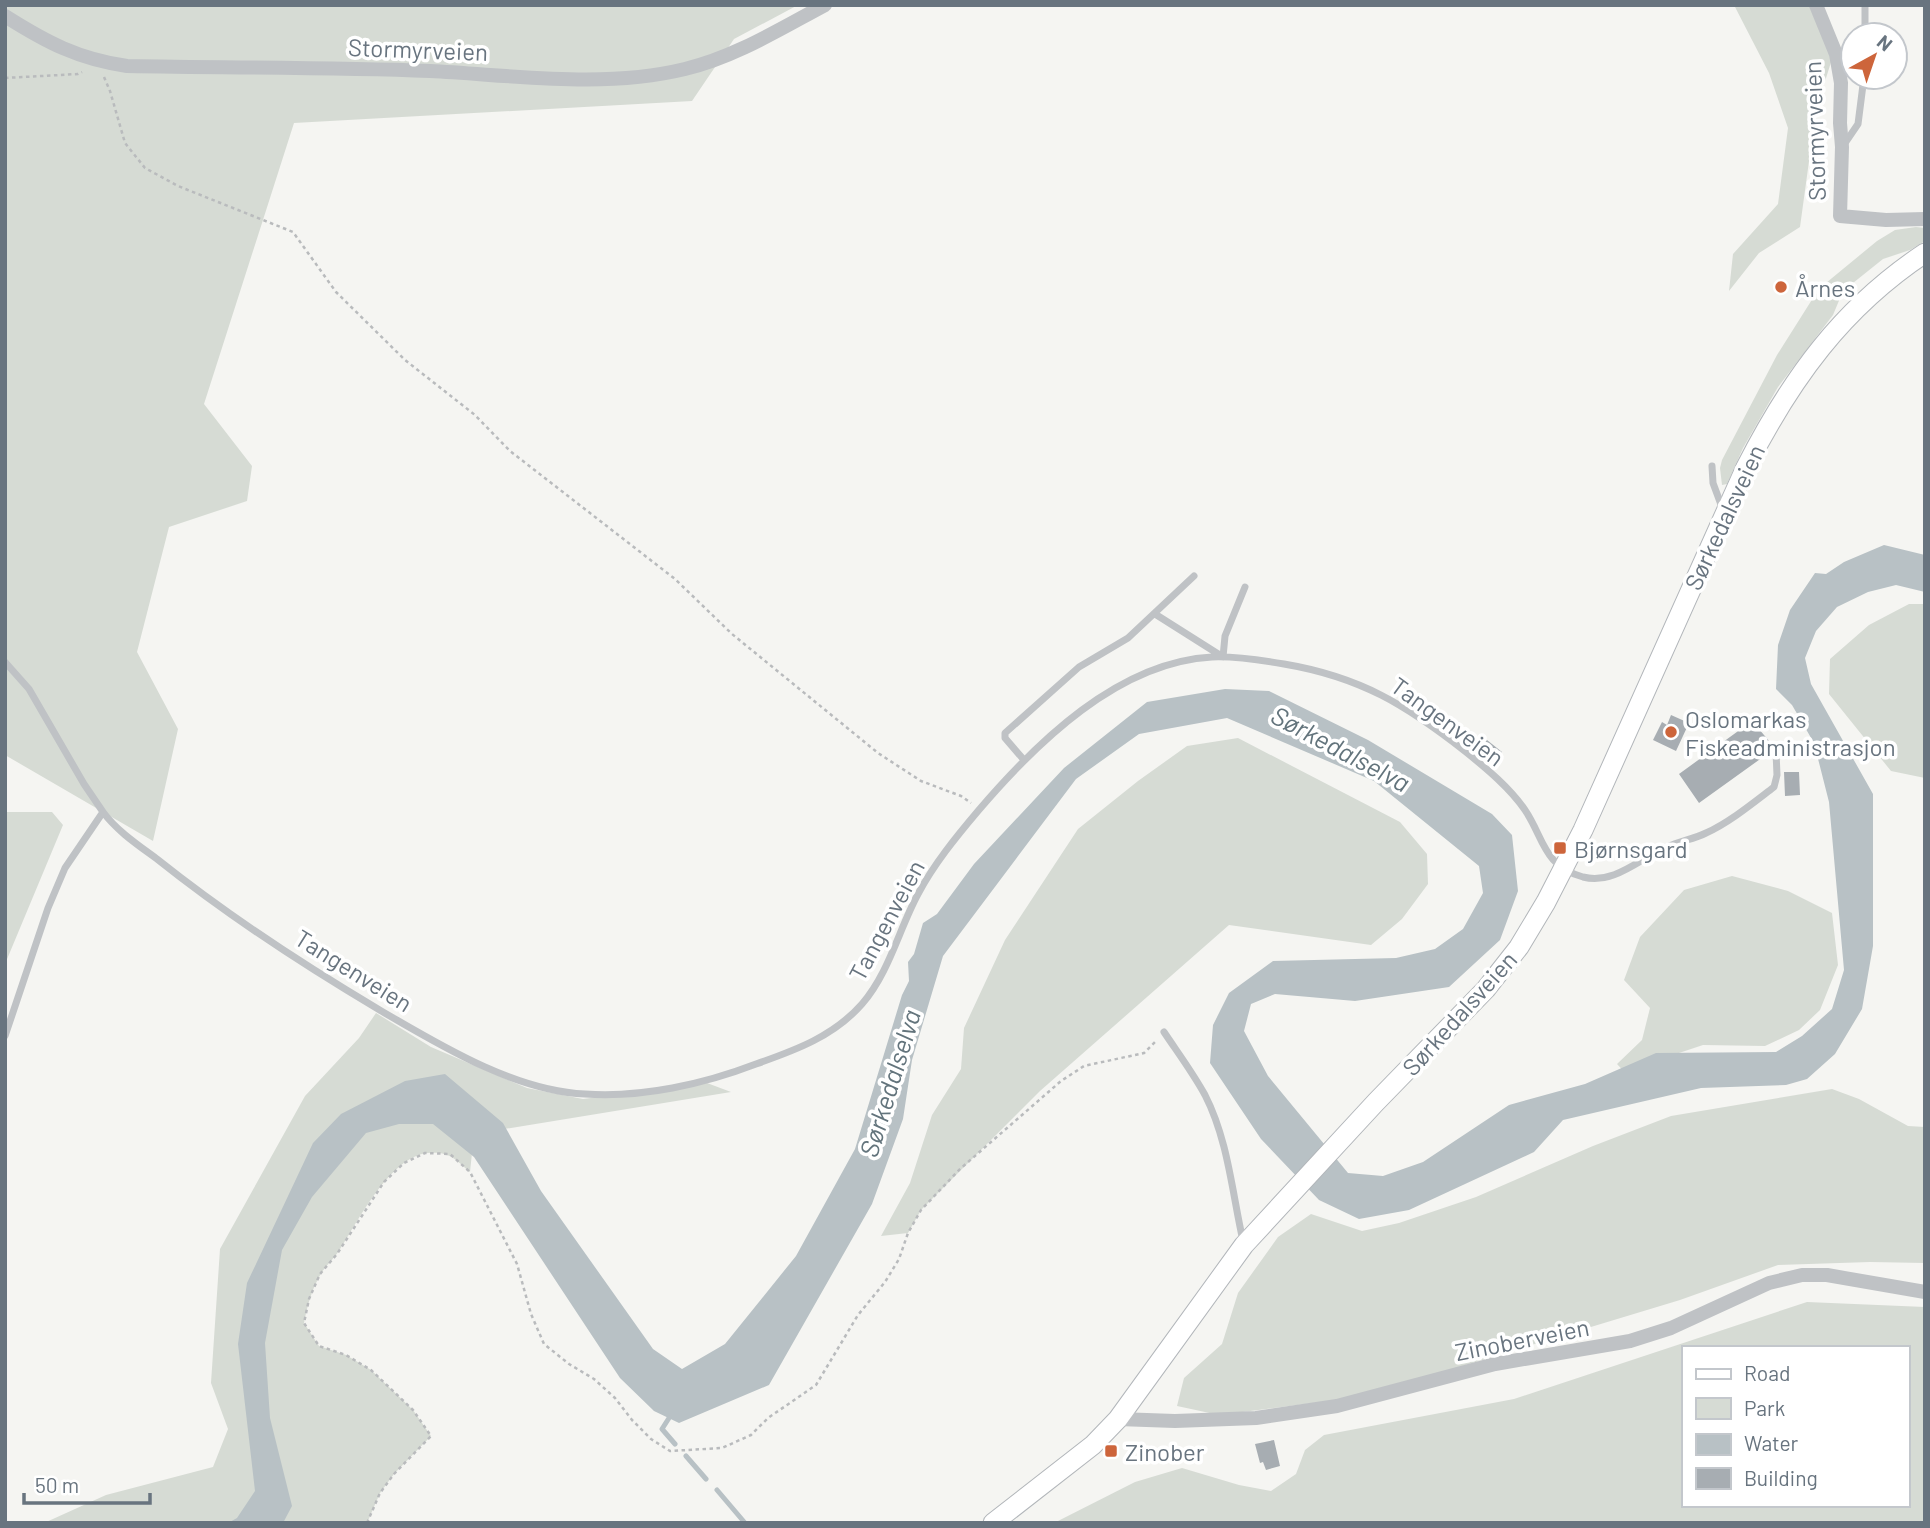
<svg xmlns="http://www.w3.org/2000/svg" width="1930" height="1528" font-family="Barlow,sans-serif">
<rect width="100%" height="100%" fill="#f5f5f2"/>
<path fill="#d6dbd4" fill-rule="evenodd" d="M 5,5 L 798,5 L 734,39 L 692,101 L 294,123 L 204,404 L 252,466 L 247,501 L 169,527 L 137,652 L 178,729 L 153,841 L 5,755 Z
M 1734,5 L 1809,5 L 1832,59 L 1816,110 L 1800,227 L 1759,253 L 1729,291 L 1733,254 L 1778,204 L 1788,128 L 1769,73 Z
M 1916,227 L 1925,228 L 1925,241 L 1910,250 L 1883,259 L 1843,291 L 1833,315 L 1778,387 L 1743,448 L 1727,484 L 1722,485 L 1720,468 L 1722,460 L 1777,355 L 1813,298 L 1826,283 L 1877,241 L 1895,230 Z
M 1909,604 L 1925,604 L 1925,778 L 1891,771 L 1829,694 L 1830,659 L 1869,625 Z
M 1238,738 L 1400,822 L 1427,854 L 1428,884 L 1402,919 L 1371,945 L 1229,925 L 1040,1091 L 921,1210 L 908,1233 L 881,1236 L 910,1183 L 932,1115 L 961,1069 L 964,1028 L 1005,940 L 1078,829 L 1138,781 L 1187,746 Z
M 5,812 L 52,812 L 63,825 L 5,964 Z
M 1732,876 L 1788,891 L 1832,913 L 1838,965 L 1820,1010 L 1799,1030 L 1765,1046 L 1703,1045 L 1670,1056 L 1630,1078 L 1617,1064 L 1642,1040 L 1650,1008 L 1624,980 L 1640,937 L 1684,890 Z
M 376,1013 L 431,1047 L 527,1088 L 583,1099 L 707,1083 L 731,1092 L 474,1134 L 470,1172 C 455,1159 449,1151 428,1153 C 390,1156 357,1223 339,1251 C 333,1260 324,1267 319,1277 C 311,1292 307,1307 304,1323 L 319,1346 L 346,1355 L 371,1370 L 413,1410 L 431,1436 L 394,1474 L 380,1493 L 367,1523 L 44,1523 L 106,1495 L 213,1467 L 228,1429 L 211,1383 L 220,1249 L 305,1096 L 359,1038 Z
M 1832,1089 L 1859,1099 L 1908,1126 L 1925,1127 L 1925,1263 L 1870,1262 L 1778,1265 L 1680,1300 L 1360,1397 L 1219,1415 L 1177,1406 L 1184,1378 L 1222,1344 L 1238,1293 L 1278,1237 L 1311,1214 L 1362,1231 L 1399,1223 L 1476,1197 L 1593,1146 L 1671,1116 Z
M 1807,1302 L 1925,1307 L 1925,1523 L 1054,1523 L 1135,1482 L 1182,1468 L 1239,1485 L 1271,1491 L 1296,1474 L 1305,1450 L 1324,1435 L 1514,1399 ZM 1683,1348 L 1907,1348 L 1907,1505 L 1683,1505 Z"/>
<path fill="#b8c1c5" d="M 1884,545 L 1925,555 L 1925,592 L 1896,585 L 1868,592 L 1837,607 L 1816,631 L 1805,658 L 1811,684 L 1873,794 L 1873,946 L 1862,1009 L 1835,1054 L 1807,1079 L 1786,1085 L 1701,1088 L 1563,1120 L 1534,1152 L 1409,1210 L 1359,1219 L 1319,1200 L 1261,1139 L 1210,1063 L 1213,1025 L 1229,993 L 1273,961 L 1396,958 L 1435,949 L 1463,929 L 1483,893 L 1479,866 L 1374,781 L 1227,718 L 1139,734 L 1076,779 L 943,956 L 912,1060 L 903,1119 L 872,1204 L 769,1385 L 679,1423 L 654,1411 L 620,1378 L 474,1157 L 433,1124 L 399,1124 L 366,1133 L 312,1197 L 282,1250 L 265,1343 L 270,1418 L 292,1506 L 283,1523 L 228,1523 L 237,1518 L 255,1491 L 238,1344 L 247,1283 L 313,1143 L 341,1114 L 405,1081 L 445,1074 L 503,1123 L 541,1191 L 653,1349 L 682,1369 L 725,1344 L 796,1256 L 855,1149 L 902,995 L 909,981 L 908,962 L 914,954 L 923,923 L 937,914 L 974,864 L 1064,768 L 1147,702 L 1225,689 L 1269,691 L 1368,740 L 1492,814 L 1512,835 L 1518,891 L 1500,940 L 1449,987 L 1355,1001 L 1275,994 L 1251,1004 L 1244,1031 L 1268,1076 L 1348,1173 L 1383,1176 L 1423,1162 L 1509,1105 L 1585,1084 L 1656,1053 L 1776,1052 L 1802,1036 L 1832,1009 L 1844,970 L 1829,802 L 1814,743 L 1792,705 L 1776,689 L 1778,645 L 1790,610 L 1815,573 L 1826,574 L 1844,562 Z"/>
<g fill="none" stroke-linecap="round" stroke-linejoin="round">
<path stroke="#b8c1c5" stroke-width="5" d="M 669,1418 L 662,1429 L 675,1444
M 686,1456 L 706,1479
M 717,1490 L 745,1523"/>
</g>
<path fill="#a7adb2" d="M 1671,715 L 1689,723 L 1676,751 L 1653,740 L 1662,722 L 1667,725 Z
M 1752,721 L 1770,742 L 1772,748 L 1770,752 L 1699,803 L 1679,774 Z
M 1487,740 L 1502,752 L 1491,765 L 1477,753 Z
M 1784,772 L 1799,772 L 1800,795 L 1785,796 Z
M 1274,1440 L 1280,1466 L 1266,1470 L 1263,1462 L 1260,1463 L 1255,1444 Z"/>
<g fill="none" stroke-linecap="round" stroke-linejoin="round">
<defs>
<path id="secondary" d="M 993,1523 L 1093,1445 L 1118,1419 L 1244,1245 L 1376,1102 L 1486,989 L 1519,947 L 1546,902 L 1583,830 L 1746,467 C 1791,379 1842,308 1925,253"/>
</defs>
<use href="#secondary" stroke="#b2b6ba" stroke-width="21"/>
<path stroke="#b9bbbd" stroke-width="2.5" stroke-dasharray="3.5 3.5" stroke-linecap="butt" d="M 104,77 L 110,91 L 125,143 L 145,168 L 178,186 L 293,232 L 336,292 L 405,360 L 475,415 L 510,451 L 675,579 L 732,634 L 878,753 L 921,781 L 961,796 L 971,803
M 5,78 L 78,74 L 82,72
M 367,1523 L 380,1493 L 394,1474 L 431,1436 L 413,1410 L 371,1370 L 346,1355 L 319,1346 L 304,1323 L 309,1299 L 320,1274 L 337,1254 L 384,1182 L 404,1163 L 425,1153 L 450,1154 L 470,1172 L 517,1264 L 531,1314 L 544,1344 L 569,1364 L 594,1379 L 615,1398 L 632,1420 L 651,1439 L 670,1451 L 722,1448 L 751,1435 L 768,1418 L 816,1385 L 858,1315 L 885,1282 L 899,1259 L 908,1233 L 921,1210 L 960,1169 L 1061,1081 L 1084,1066 L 1144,1053 L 1157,1040"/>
<path stroke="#bfc2c5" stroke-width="7" d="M 1865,35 L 1865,5
M 1843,146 L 1858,124 L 1864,77
M 1712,466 L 1713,483 L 1723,510
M 1155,614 L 1223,657 L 1225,636 L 1245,587
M 5,662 L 29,689 L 84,784 L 103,812
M 1024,760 L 1005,738 L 1005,733 L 1079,667 L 1128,638 L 1194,576
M 1164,1032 C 1178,1053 1193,1073 1205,1095 C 1228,1140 1232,1192 1243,1241
M 5,1036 L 48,908 L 65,868 L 103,812 C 117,831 138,845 157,859 C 226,914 302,964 378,1009 C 438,1044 514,1091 585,1094 C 642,1098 704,1084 756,1064 C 796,1050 834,1036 862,1004 C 889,973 899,929 918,894 C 934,864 956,837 978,811 C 1036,743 1118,662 1212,657 C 1236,656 1261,660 1284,664 C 1361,677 1406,705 1466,752 C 1487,769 1510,788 1525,810 C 1544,838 1543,866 1583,877 C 1615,885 1640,858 1667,847 C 1680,841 1694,839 1706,833 C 1730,822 1753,803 1774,787 L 1777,775 L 1776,752"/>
<path stroke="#bfc2c5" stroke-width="14" d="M 1816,5 L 1836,54 L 1841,83 L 1840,123 L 1842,147 L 1840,216 L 1886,220 L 1925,219
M 5,16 C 46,42 78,59 127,66 C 228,68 329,67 430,71 C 513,75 603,89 685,69 C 735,57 780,29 825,5
M 1118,1419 L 1175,1421 L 1256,1418 L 1337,1406 L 1495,1364 L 1630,1341 L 1671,1328 L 1769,1283 L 1802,1275 L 1827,1275 L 1925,1292"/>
<use href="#secondary" stroke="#fff" stroke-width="19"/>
</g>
<g fill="#cd653b" stroke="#fff" stroke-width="2.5">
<circle cx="1781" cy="287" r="7"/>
<circle cx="1671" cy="732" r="7"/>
<rect x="1553" y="841" width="14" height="14" rx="3.5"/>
<rect x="1104" y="1444" width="14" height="14" rx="3.5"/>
</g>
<g text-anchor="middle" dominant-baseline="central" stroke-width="7" stroke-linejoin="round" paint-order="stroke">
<g font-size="24" fill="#68747f" stroke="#fff">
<text transform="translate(418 49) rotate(2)">Stormyrveien</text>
<text transform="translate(1814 131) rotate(-92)">Stormyrveien</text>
<text transform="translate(1724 517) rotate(-65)">Sørkedalsveien</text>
<text transform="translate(1448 721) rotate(36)">Tangenveien</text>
<text transform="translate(886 920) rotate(-62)">Tangenveien</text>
<text transform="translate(354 970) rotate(32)">Tangenveien</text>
<text transform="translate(1459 1013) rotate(-48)">Sørkedalsveien</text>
<text transform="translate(1522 1339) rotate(-11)">Zinoberveien</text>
</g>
<g font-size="24" fill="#68747f" stroke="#fff" text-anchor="start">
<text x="1795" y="287">Årnes</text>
<text x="1685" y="718">Oslomarkas<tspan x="1685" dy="28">Fiskeadministrasjon</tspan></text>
<text x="1574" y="848">Bjørnsgard</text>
<text x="1125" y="1451">Zinober</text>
</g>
<g font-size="26" font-style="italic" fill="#63747c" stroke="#fff">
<text transform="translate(1341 748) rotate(28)">Sørkedalselva</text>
<text transform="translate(889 1083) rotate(-73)">Sørkedalselva</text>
</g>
</g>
<rect width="1930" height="1528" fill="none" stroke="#68747f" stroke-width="14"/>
<rect x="1682" y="1346" width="228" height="161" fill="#ffffff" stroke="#c3c7cc" stroke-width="2"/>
<rect x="1696" y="1369" width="35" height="10" fill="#ffffff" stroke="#c3c7cc" stroke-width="2"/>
<text x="1744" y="1381" font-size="21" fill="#68747f">Road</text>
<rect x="1696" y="1398" width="35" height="21" fill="#d6dbd4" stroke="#c3c7cc" stroke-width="2"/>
<text x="1744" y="1416" font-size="21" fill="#68747f">Park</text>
<rect x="1696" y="1434" width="35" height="21" fill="#b8c1c5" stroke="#c3c7cc" stroke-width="2"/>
<text x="1744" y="1451" font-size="21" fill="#68747f">Water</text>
<rect x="1696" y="1468" width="35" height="21" fill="#a7adb2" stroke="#c3c7cc" stroke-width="2"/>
<text x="1744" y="1486" font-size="21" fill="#68747f">Building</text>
<g transform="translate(1874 56) rotate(40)"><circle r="33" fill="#ffffff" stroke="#c3c7cc" stroke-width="2"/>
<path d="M0-5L12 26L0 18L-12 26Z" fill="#cd653b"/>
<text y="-10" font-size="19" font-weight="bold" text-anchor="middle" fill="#68747f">N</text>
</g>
<path d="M24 1493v10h126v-10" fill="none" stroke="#68747f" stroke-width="3.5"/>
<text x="35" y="1493" font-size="21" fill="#68747f" stroke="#ffffff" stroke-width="5" paint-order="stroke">50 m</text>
</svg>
